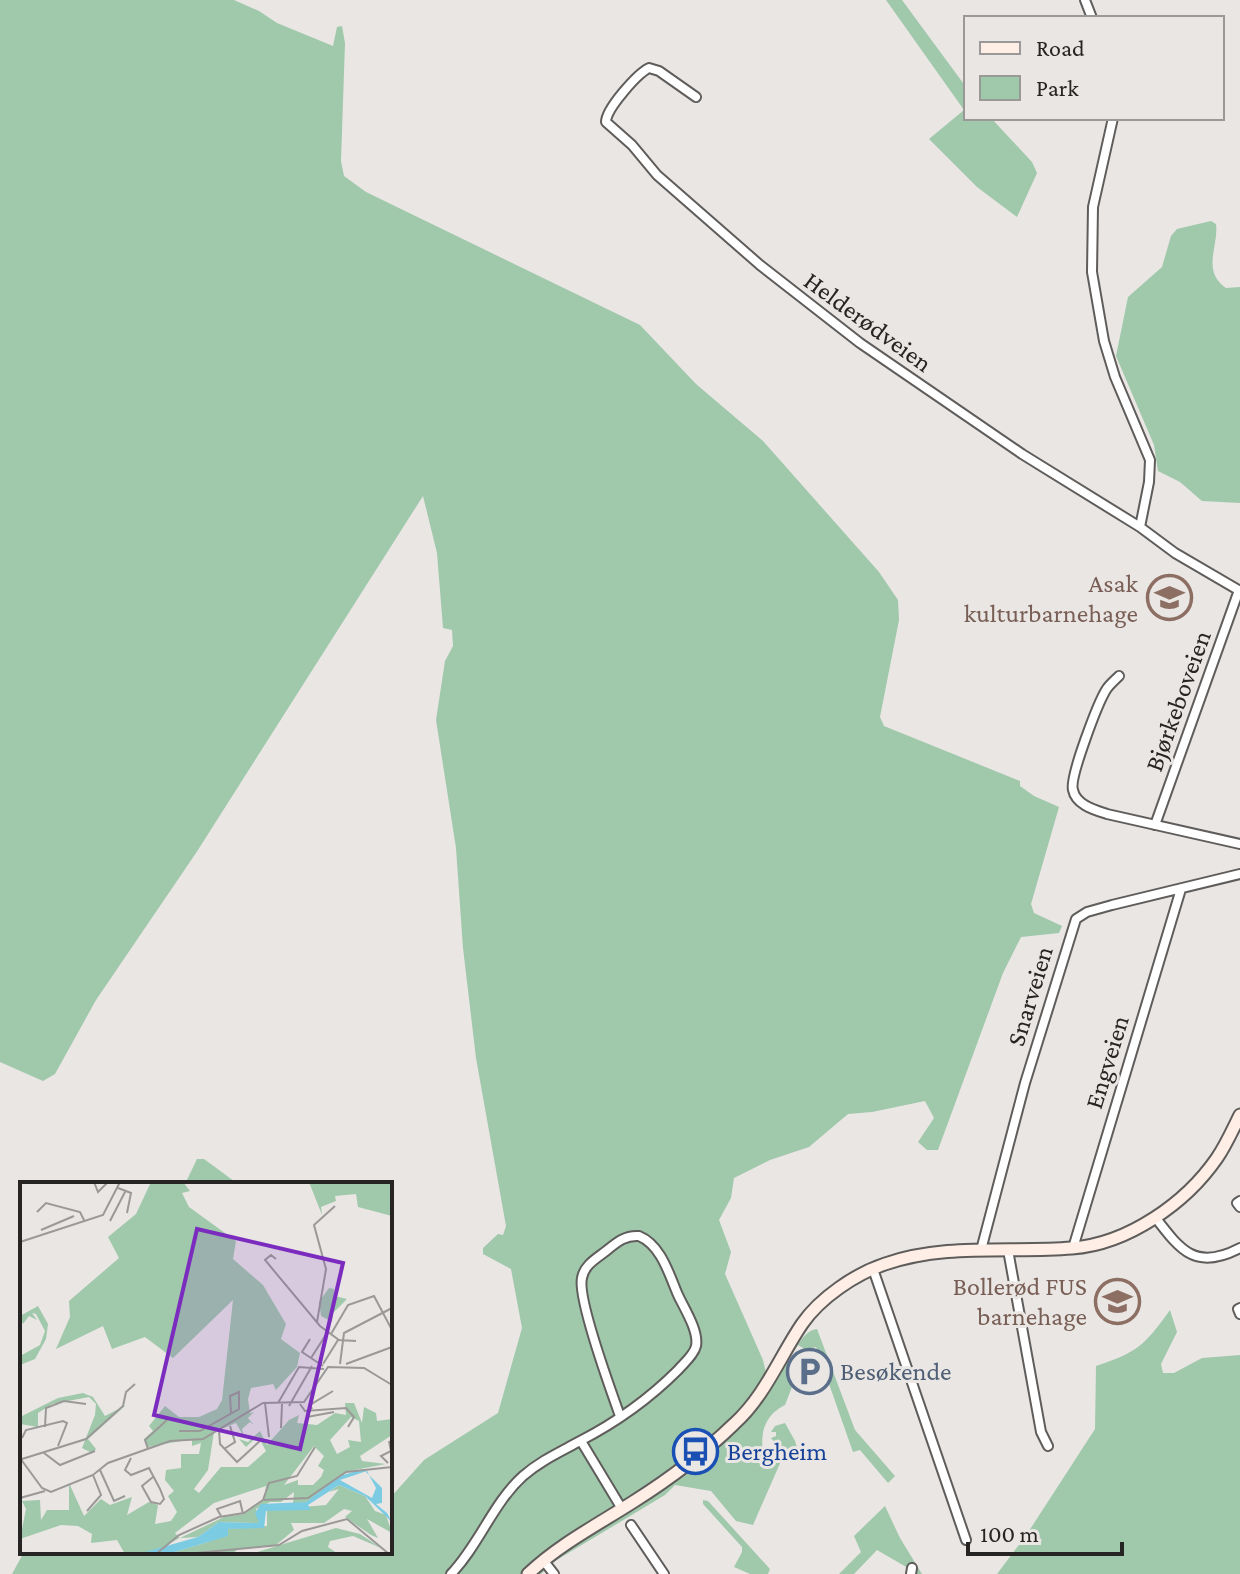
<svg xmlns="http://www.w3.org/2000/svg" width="1240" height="1574" font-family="'Crimson Pro',serif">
<rect width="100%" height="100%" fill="#e9e6e4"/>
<path fill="#a0c8ab" d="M 0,0 L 234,0 L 259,11 L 277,23 L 333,46 L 337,27 L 342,26 L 345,43 L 341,161 L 344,176 L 366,192 L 640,325 L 696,384 L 763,441 L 879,572 L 898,600 L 899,620 L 880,717 L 884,726 L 1020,781 L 1020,786 L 1034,796 L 1059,807 L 1031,904 L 1034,913 L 1062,926 L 1059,933 L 1021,937 L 1003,973 L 938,1150 L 927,1150 L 918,1142 L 934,1118 L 925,1101 L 872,1112 L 848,1114 L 809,1147 L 770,1160 L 734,1178 L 731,1198 L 719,1220 L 731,1252 L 725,1274 L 763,1360 L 770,1390 L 789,1359 L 797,1359 L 796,1363 L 799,1365 L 791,1377 L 794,1382 L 785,1405 C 765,1415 760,1432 763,1453 L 781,1461 L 753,1525 L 736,1521 L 711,1491 L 675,1485 L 665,1495 L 555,1561 L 541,1574 L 12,1574 L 24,1552 L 390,1552 L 390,1498 L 424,1460 L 498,1413 L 522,1328 L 511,1269 L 483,1254 L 483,1248 L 498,1234 L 503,1235 L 506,1226 L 476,1058 L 463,948 L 456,848 L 436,720 L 445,661 L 453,646 L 452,630 L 443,628 L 437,553 L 423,496 L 196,853 L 96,1000 L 55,1074 L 43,1081 L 0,1062 Z
M 886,0 L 902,0 L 966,87 L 966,118 L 991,118 L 1032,162 L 1037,173 L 1017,217 L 977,187 L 929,139 L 964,110 Z
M 1211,221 L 1216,224 C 1219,246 1201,271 1226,288 L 1240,287 L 1240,503 L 1202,501 L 1180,482 L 1158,471 L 1154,445 L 1116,356 L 1128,297 L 1162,267 L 1171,236 L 1177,229 Z
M 197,1159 L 204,1159 L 238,1184 L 185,1184 Z
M 1170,1310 L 1177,1332 L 1161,1364 L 1163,1373 L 1174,1373 L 1202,1358 L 1240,1355 L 1240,1574 L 997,1574 L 1027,1534 L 1095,1429 L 1096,1366 C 1138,1352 1144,1346 1170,1310 Z
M 817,1329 L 855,1430 L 895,1476 L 888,1483 L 860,1450 L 853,1452 L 816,1347 L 806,1350 L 798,1345 C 803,1337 808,1330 817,1329 Z
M 785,1423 L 795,1441 L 800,1457 L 782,1452 L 771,1438 L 776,1436 L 776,1432 L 771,1432 L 775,1426 Z
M 703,1500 L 708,1501 L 770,1569 L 768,1574 L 750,1574 L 734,1567 L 742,1552 L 742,1547 L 703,1504 Z
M 885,1506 L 900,1538 L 922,1574 L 911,1574 L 908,1568 L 877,1550 L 854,1574 L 839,1574 L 861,1552 L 854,1536 Z"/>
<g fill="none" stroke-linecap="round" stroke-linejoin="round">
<defs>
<path id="minor" d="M 1085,0 L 1092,18
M 696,97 L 659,71 L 649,68 C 637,74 606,109 606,122 L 632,145 L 657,175 L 760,265 L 860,343 L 1022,454 L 1140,527 L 1175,553 L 1240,591
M 1113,118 L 1093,207 L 1092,272 L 1104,341 L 1115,377 L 1150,460 L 1149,482 L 1140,527
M 1119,676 C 1114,681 1109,685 1106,690 C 1098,703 1069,778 1073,790 C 1076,805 1095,810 1107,814 L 1240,844
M 1155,825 L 1239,590
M 1240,1201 L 1237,1203 L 1240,1207
M 1155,1217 C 1181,1251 1196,1271 1240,1248
M 1073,1248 L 1181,889
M 981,1250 L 1025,1083 L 1076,919 L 1087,912 L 1112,905 L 1240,874
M 1008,1250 L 1041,1432 L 1048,1446
M 873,1269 L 966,1540
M 1240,1308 L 1238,1309 L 1240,1314
M 581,1441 L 622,1509
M 631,1525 L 664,1574
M 543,1560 L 554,1574
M 451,1574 C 479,1545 493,1503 523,1476 C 540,1461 560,1452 580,1441 C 615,1423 650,1398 678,1370 C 684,1363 694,1355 696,1346 C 699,1331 684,1308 678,1295 C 669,1274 661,1245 639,1236 C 625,1235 617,1242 606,1251 C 597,1258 584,1265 582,1278 C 577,1298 611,1391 620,1416
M 911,1574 L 912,1568"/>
<path id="secondary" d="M 528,1574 C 560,1544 597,1525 633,1502 C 668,1480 704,1453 734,1424 C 765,1396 779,1358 802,1324 C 820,1298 855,1274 885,1264 C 946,1243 1009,1253 1072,1248 C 1128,1244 1186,1203 1217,1158 C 1226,1145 1233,1129 1240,1115"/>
</defs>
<use href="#minor" stroke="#5f5d5b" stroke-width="12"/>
<use href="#secondary" stroke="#5f5d5b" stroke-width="15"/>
<use href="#minor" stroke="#fff" stroke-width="8"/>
<use href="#secondary" stroke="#feeee5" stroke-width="11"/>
</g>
<defs>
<symbol id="school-ring" viewBox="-11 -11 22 22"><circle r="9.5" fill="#e9e6e4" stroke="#8d6e63" stroke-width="1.5"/><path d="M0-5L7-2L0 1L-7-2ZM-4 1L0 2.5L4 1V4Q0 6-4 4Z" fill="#8d6e63"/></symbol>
<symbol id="parking-ring" viewBox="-11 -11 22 22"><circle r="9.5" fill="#e9e6e4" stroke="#5c6f8a" stroke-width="1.5"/><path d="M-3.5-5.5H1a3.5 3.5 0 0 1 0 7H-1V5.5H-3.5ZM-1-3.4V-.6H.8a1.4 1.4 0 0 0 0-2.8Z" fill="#5c6f8a"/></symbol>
<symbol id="bus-ring" viewBox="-11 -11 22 22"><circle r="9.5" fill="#e9e6e4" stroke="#1a4fb4" stroke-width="1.5"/><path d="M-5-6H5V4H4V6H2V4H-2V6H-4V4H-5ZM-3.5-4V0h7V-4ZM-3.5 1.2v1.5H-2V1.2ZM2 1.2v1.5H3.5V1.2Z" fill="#1a4fb4"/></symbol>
</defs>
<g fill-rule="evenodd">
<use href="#school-ring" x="1144" y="572" width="51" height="51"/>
<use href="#school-ring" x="1092" y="1276" width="51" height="51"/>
<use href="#parking-ring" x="784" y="1346" width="51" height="51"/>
<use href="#bus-ring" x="670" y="1426" width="51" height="51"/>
</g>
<g text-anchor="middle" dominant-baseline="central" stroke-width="6" stroke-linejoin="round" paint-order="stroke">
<g font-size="26" fill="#262524" stroke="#e9e6e4">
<text transform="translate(868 322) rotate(36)">Helderødveien</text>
<text transform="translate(1178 701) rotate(-70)">Bjørkeboveien</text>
<text transform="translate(1030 996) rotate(-73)">Snarveien</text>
<text transform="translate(1107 1062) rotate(-73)">Engveien</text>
</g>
<g font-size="26" fill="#785e54" stroke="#e9e6e4" text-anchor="end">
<text x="1138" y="583">Asak<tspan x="1138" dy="30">kulturbarnehage</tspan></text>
<text x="1087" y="1286">Bollerød FUS<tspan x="1087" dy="30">barnehage</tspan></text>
</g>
<g font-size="26" fill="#4e5e75" stroke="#e9e6e4" text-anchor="start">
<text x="840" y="1371">Besøkende</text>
</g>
<g font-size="26" fill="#164399" stroke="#e9e6e4" text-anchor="start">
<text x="727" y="1451">Bergheim</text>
</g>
</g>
<g transform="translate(20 1182)">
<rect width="372" height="372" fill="#e9e6e4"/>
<path d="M 131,0 L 163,0 L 170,9 L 162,11 L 169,25 L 216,59 L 213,77 L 243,103 L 266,142 L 261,157 L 280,171 L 277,185 L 256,208 L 253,202 L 231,206 L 228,217 L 230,231 L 234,230 L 228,236 L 234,243 L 230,240 L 222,247 L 224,255 L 216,241 L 194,250 L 188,288 L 174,307 L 179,311 L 201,285 L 228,285 L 246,269 L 238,254 L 226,265 L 219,257 L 228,260 L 240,249 L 247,263 L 269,238 L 279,233 L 277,241 L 297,243 L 315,231 L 326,233 L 325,221 L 334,221 L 342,241 L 344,225 L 356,231 L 357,239 L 372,237 L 372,253 L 340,274 L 342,279 L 366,282 L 329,289 L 286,320 L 273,322 L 274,310 L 261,320 L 250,320 L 236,327 L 239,341 L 199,340 L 178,355 L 159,356 L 136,370 L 105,372 L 97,358 L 71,361 L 72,352 L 58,344 L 41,343 L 0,357 L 6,327 L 2,319 L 20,318 L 21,338 L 27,328 L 49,328 L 49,301 L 64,334 L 81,317 L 90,323 L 112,315 L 107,333 L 129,320 L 138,323 L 135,342 L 151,339 L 157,330 L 148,314 L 154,309 L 145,298 L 146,288 L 161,286 L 161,272 L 179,272 L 181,261 L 172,264 L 172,257 L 128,265 L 124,257 L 133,249 L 129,244 L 145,224 L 159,235 L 179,235 L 197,227 L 202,218 L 213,118 L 153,176 L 125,155 L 92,167 L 83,144 L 36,167 L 50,135 L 49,119 L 99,76 L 88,55 L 116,32 ZM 331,235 L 339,239 L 341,260 L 328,258 L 330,265 L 317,272 L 310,258 ZM 294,264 L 304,274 L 298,284 L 304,288 L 301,295 L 293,303 L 278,303 L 278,298 L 264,303 ZM 246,304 L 244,318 L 224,332 L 204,335 L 160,356 L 155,351 L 194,321 ZM 289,0 L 372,0 L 372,34 L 338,25 L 336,12 L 315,14 L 316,19 L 301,25 L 302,33 ZM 309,106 L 314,107 L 314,114 L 327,117 L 313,131 L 312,140 L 301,134 L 299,120 ZM 18,124 L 28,142 L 26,157 L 15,177 L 0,183 L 0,174 L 20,163 L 25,149 L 16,132 L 12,131 L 17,138 L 9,134 L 3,142 L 0,134 ZM 63,211 L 73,215 L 85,234 L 106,223 L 68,257 L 76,267 L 72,271 L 62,266 L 75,233 L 76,222 L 69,215 L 32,222 L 18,231 L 18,245 L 0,242 L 0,235 L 38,216 ZM 319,303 L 345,314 L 355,329 L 366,333 L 372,351 L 347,337 L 358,356 L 351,353 L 325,335 L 332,329 L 324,327 L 304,341 L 271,341 L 274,348 L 256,363 L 218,367 L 212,372 L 148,372 L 188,360 L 207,347 L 247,344 L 247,328 L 306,323 L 319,307 L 309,310 ZM 316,346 L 340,352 L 361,366 L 333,354 L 310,359 L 308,365 L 318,372 L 231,372 Z" fill="#a0c8ab" fill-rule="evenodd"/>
<path d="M 343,287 L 362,306 L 362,321 L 356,322 L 367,331 L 372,340 L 345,314 L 319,303 L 288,323 L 291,328 L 246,329 L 244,346 L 208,347 L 208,354 L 148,372 L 118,372 L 178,355 L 199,340 L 239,341 L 235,331 L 241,322 L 286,320 L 320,294 ZM 347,289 L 356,306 L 352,316 L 320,298 Z" fill="#7bcce3" fill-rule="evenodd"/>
<path fill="none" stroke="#9b9997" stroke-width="2" d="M 74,0 L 78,10 L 88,0M 98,6 L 111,11 L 107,31M 17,30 L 26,21 L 60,30 L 64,38M 90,39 L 106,8M 21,48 L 54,34M 0,60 L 83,33 L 100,0M 256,77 L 251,73 L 245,78 L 300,144 L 319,158 L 336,159M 297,140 L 306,87 L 294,43 L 315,24M 311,152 L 328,123 L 354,114 L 372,148M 290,157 L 282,170 L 303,184M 291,176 L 307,151M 303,182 L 318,158M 320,182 L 324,151 L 372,126M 326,182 L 372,165M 245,221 L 249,255M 258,221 L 279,185 L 304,187M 280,222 L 285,229 L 326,226 L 334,235 L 328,245M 269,224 L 292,184M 292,227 L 290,223 L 313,209M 287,235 L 314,230M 25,245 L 26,226 L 44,219 L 66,222M 261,246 L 262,222M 199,248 L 200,262 L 217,280 L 242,257M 159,249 L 180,249 L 219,227 L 219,210 L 210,214 L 211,231M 2,256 L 6,248 L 43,239 L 47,241 L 38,264M 128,267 L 125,258 L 147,238M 204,267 L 215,260 L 210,244M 24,271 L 40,283 L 75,269M 0,276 L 22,306 L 31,310 L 73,293 L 88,281 L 150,259 L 183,257 L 243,221 L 284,220 L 308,185 L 344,186 L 372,203M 111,276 L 105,288 L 111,293 L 129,286 L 130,288 L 140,307 L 144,317 L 140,322 L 131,320 L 122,304 L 133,295M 2,277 L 66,257 L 103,224 L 106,210 L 115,202M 368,281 L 361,274 L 371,269 L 369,259M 80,288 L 94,319 L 105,314M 0,316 L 25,309M 243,318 L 249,301 L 277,294 L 295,265M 67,329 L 81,313 L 73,293M 201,334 L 197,327 L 220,319 L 223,332M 136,372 L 159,353 L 199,335 L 224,331 L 243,318 L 288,316 L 326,290 L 372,285M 166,372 L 259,363 L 282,349 L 327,337 L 369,372"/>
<path fill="#7b2cbf" fill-opacity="0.15" stroke="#7b2cbf" stroke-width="4" d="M 177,47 L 323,81 L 280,267 L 134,233 Z"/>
<rect width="372" height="372" fill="none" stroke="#262524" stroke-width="4"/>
</g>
<rect x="964" y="16" width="260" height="104" fill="#e9e6e4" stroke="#9b9997" stroke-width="2"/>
<rect x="980" y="42" width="40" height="12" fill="#feeee5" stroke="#9b9997" stroke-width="2"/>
<text x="1036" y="56" font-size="24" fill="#262524">Road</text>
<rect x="980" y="76" width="40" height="24" fill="#a0c8ab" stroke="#9b9997" stroke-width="2"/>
<text x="1036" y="96" font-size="24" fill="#262524">Park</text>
<path d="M968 1542v12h154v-12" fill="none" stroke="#262524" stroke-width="4"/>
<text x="980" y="1542" font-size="24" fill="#262524" stroke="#e9e6e4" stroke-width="6" paint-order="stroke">100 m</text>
</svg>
